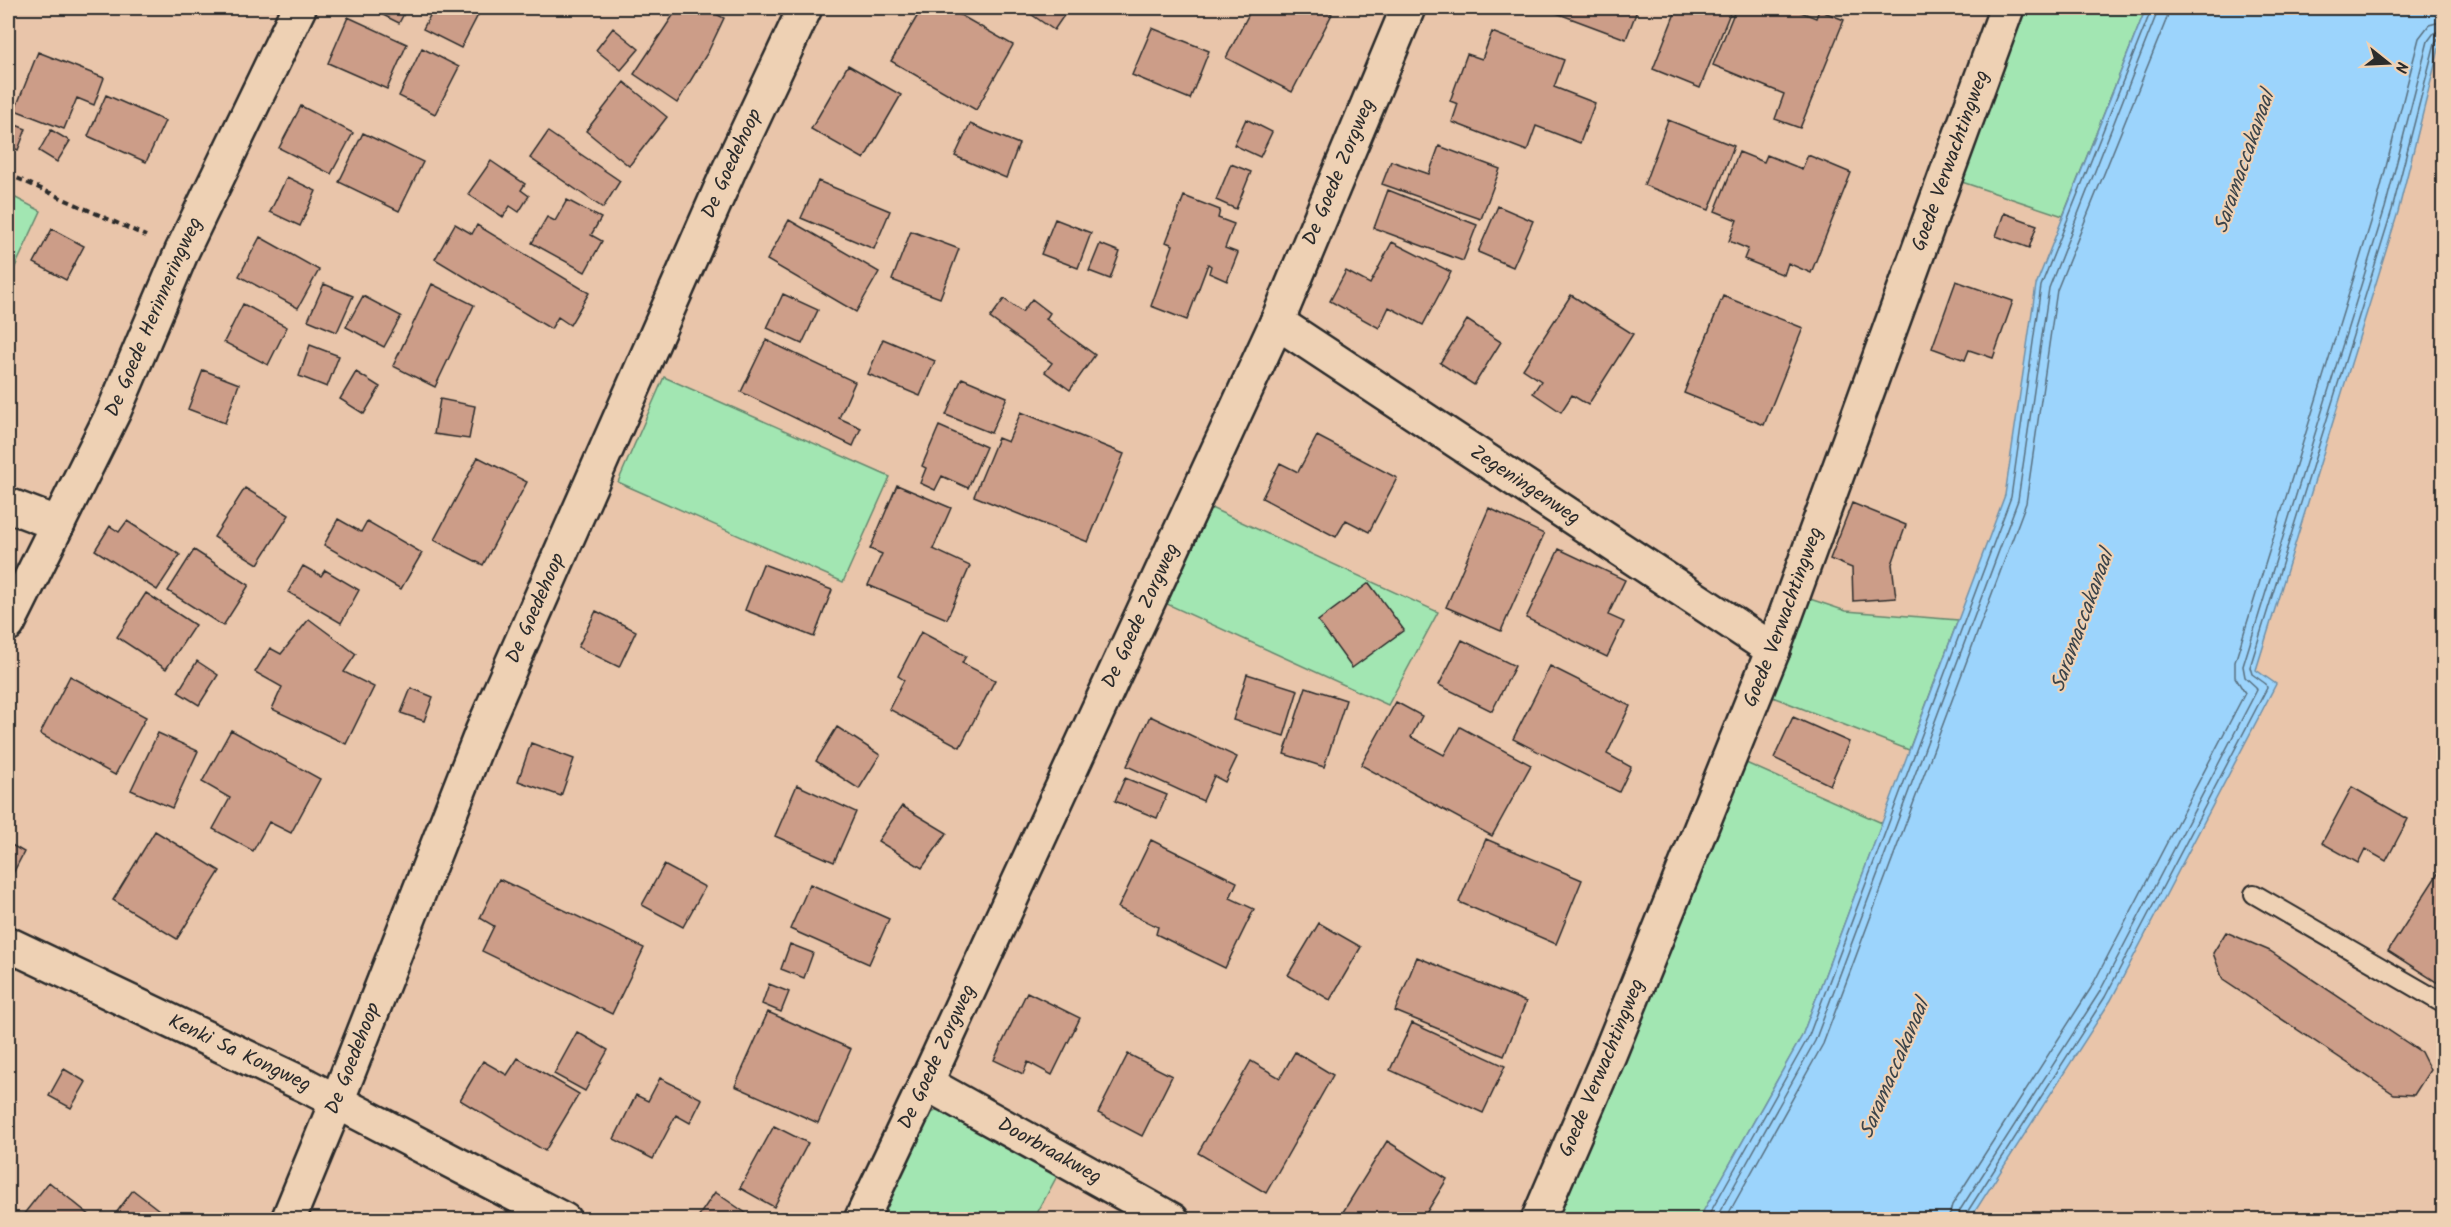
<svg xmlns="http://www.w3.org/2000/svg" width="2451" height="1227" font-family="Kalam,sans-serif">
<rect width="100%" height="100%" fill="#e9c5aa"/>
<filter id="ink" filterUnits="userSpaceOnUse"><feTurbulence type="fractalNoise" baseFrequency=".0167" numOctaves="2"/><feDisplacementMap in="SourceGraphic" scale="12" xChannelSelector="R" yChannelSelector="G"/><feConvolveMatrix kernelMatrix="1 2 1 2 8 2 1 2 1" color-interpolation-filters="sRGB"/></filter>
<g filter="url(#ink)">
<path fill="#a2e6b2" stroke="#66886e" stroke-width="1.5" d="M 2023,8 L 2146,8 L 2063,216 L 1959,181 Z
M 8,194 L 41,211 L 8,282 Z
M 664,377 L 890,477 L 843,582 L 618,482 Z
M 1211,508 L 1438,612 L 1388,705 L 1167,604 Z
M 1810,599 L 1846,611 L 1958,620 L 1909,750 L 1770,696 Z
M 1746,763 L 1882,823 L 1802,1036 L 1699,1219 L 1555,1220 Z
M 938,1110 L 950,1112 L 961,1117 L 1057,1176 L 1034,1219 L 877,1220 L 929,1114 Z"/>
<path fill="#9cd4fc" stroke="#6f90a8" stroke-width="1.5" d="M 2146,8 L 2443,8 L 2443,33 L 2398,212 L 2256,670 L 2276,684 L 2111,1000 L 1970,1219 L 1699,1219 L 1802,1036 L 2005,495 L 2036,285 Z"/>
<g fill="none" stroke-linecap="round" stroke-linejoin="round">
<path stroke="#586f7f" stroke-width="1.5" d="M 1706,1220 L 1808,1038 L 2011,497 L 2041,286 L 2152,8
M 1715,1220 L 1815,1041 L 2018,500 L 2049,288 L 2159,8
M 1725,1220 L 1823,1044 L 2026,503 L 2057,290 L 2167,18 L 2168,8
M 1948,1220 L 1952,1205 L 2091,988 L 2245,693 L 2235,677 L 2235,662 L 2376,206 L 2419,38 L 2429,25 L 2444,21
M 1957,1220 L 1960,1210 L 2099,993 L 2257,690 L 2256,687 L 2245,677 L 2243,666 L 2385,208 L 2428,41 L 2434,33 L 2444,30
M 1965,1220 L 1966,1214 L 2105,997 L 2267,688 L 2266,684 L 2252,674 L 2250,667 L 2392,210 L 2435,43 L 2438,39 L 2444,38"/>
</g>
<path fill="#cc9d88" stroke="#2b2b2b" stroke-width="1.5" d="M 369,8 L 407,8 L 399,23 Z
M 434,8 L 464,8 L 478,15 L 461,48 L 423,29 Z
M 678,8 L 687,8 L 693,11 L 695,8 L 704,8 L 724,18 L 708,52 L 677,103 L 634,74 Z
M 922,8 L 948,8 L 1013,45 L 976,110 L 891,61 Z
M 1022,8 L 1069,8 L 1054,30 Z
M 1252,8 L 1319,8 L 1332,14 L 1292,92 L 1226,58 Z
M 1543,8 L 1638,8 L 1626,39 Z
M 1677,8 L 1732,8 L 1700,88 L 1653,69 Z
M 1736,8 L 1791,8 L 1816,18 L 1819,10 L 1844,20 L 1800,128 L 1775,119 L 1784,94 L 1713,65 Z
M 348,17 L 407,44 L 387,89 L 328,63 Z
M 613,28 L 639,49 L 621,70 L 596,50 Z
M 1152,28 L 1209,51 L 1190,99 L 1132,75 Z
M 1492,32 L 1564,60 L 1554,87 L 1595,103 L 1580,143 L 1536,126 L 1527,151 L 1452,122 L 1458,104 L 1450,101 L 1467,54 L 1482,59 Z
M 422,48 L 459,67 L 435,114 L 399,96 Z
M 38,52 L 104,78 L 94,105 L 77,98 L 64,129 L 15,110 Z
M 848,65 L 901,95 L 864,159 L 811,129 Z
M 624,82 L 667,117 L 629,166 L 586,131 Z
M 106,95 L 165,121 L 146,162 L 88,136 Z
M 301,106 L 353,133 L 331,174 L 279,148 Z
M 1246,119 L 1272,132 L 1260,157 L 1234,145 Z
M 1668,120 L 1734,146 L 1709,210 L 1644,185 Z
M 8,122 L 26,129 L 18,150 L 8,146 Z
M 970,124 L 1019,144 L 1006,178 L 955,156 Z
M 51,130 L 70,141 L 57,162 L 39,151 Z
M 548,132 L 620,181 L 603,208 L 530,158 Z
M 363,133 L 423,162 L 399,211 L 339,182 Z
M 1439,146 L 1500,169 L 1481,219 L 1382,184 L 1391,161 L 1429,174 Z
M 1739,152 L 1764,162 L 1767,155 L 1802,169 L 1808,155 L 1851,173 L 1811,273 L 1788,263 L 1784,275 L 1744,259 L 1748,249 L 1729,241 L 1737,220 L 1715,211 Z
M 491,161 L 525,184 L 521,190 L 529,196 L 519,212 L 510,206 L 503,217 L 468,194 Z
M 1231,164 L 1251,172 L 1236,209 L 1216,200 Z
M 287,177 L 316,191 L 300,226 L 270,212 Z
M 818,181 L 890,211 L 874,249 L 801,218 Z
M 1388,190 L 1477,225 L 1463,261 L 1374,228 Z
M 1184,196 L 1220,210 L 1218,218 L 1234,224 L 1225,248 L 1238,253 L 1227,281 L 1209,273 L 1211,266 L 1208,264 L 1187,320 L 1151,306 L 1173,245 L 1166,242 Z
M 567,200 L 601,218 L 591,235 L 602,241 L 585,272 L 532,243 L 547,217 L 555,221 Z
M 1498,206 L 1533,221 L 1513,267 L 1478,252 Z
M 2004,213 L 2037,225 L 2029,248 L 1996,236 Z
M 1055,219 L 1091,233 L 1078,268 L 1041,254 Z
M 789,220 L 879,272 L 856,312 L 767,260 Z
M 455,224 L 472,234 L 477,225 L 589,293 L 570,325 L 558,317 L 551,329 L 435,259 Z
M 52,229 L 84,246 L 66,280 L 34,263 Z
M 911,231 L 959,249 L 940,298 L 892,280 Z
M 260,237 L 319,270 L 298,308 L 239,276 Z
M 1392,242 L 1451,272 L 1423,325 L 1389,307 L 1379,328 L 1330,301 L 1346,271 L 1370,284 Z
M 1100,244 L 1120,252 L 1110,279 L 1089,271 Z
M 1956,281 L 2013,301 L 1993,358 L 1969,350 L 1965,360 L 1932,348 Z
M 324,284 L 353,296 L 337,332 L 308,320 Z
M 432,284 L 474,305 L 435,387 L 393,366 Z
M 783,294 L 818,310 L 802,344 L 767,328 Z
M 1571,295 L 1633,334 L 1588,405 L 1572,395 L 1561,412 L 1533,393 L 1541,381 L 1523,369 Z
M 363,296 L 401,316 L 384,347 L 346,327 Z
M 1723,296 L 1803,328 L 1764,425 L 1684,393 Z
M 1004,299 L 1022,312 L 1032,299 L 1050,313 L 1046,319 L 1095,355 L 1070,390 L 1045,372 L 1052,363 L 990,318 Z
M 243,304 L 287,327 L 268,365 L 224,342 Z
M 1467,320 L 1501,342 L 1474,385 L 1440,363 Z
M 883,339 L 935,361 L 920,396 L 868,374 Z
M 766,340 L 855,382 L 839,418 L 861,428 L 853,446 L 741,392 Z
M 310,345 L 339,356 L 327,387 L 299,376 Z
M 203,370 L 239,384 L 225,423 L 188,409 Z
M 356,372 L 380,387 L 364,414 L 340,399 Z
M 962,378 L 1007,397 L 991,433 L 946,415 Z
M 440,399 L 475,406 L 469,439 L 434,434 Z
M 1021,412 L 1124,454 L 1088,542 L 974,496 L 998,438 L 1008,442 Z
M 939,426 L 986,447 L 968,488 L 942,476 L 935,490 L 920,483 L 926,468 L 922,466 Z
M 1317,436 L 1397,478 L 1369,532 L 1346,520 L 1336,537 L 1262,498 L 1280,463 L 1298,472 Z
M 478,457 L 527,482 L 483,565 L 434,540 Z
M 897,485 L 951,508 L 933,549 L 970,566 L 947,619 L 868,585 L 882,554 L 870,549 Z
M 245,488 L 289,515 L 258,564 L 214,537 Z
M 1852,503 L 1906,525 L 1892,564 L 1896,598 L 1853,601 L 1852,568 L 1830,559 Z
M 1489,508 L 1544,534 L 1501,631 L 1446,607 Z
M 338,519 L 361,532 L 367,521 L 422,553 L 401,589 L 324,545 Z
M 127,521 L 180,555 L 157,590 L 95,550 L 110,526 L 119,532 Z
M 1559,549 L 1625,580 L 1608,615 L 1624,622 L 1607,657 L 1526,618 Z
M 194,550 L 249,585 L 223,626 L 168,591 Z
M 763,564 L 832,590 L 814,637 L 745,610 Z
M 303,566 L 321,576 L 325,570 L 359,590 L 341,623 L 288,592 Z
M 1369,583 L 1404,630 L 1352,668 L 1318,621 Z
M 146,593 L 195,625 L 166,669 L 117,637 Z
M 596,611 L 636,631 L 619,667 L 578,647 Z
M 309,619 L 356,654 L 344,672 L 374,687 L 346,744 L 272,709 L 282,687 L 255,672 L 270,648 L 281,654 Z
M 921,632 L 966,656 L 962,663 L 995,680 L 960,747 L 889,709 L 904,680 L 898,676 Z
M 1462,640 L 1515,666 L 1492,711 L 1439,685 Z
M 197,661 L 218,675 L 199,705 L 178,692 Z
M 1550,666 L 1630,706 L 1607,754 L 1631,767 L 1619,792 L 1513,739 Z
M 1247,674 L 1298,690 L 1284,736 L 1233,720 Z
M 70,676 L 146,717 L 115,775 L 40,734 Z
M 1306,687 L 1346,700 L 1324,767 L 1284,754 Z
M 411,688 L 433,697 L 424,721 L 401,713 Z
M 1396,702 L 1422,716 L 1411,737 L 1444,755 L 1460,727 L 1531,765 L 1492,836 L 1361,765 Z
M 1150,716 L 1237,757 L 1225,782 L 1214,776 L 1203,801 L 1127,766 Z
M 1793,717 L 1849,742 L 1830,785 L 1774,758 Z
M 837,727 L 880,755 L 859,789 L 816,761 Z
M 231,730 L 320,779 L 291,833 L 269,822 L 253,851 L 213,829 L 230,798 L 202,782 Z
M 158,733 L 198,751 L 172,808 L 131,790 Z
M 531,743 L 574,759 L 561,796 L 518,781 Z
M 1125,778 L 1167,795 L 1157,818 L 1115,801 Z
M 797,785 L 856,812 L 834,862 L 775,836 Z
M 2352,787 L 2408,819 L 2386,861 L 2365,849 L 2358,863 L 2322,843 Z
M 902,806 L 947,833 L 922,868 L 878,841 Z
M 155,831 L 220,871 L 177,939 L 113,900 Z
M 1486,839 L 1582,880 L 1556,944 L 1459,902 Z
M 1151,840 L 1237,882 L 1230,898 L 1254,909 L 1225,968 L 1156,934 L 1158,927 L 1118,908 Z
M 8,843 L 24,852 L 8,883 Z
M 2444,864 L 2444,987 L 2388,951 Z
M 664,865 L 705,887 L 683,927 L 642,905 Z
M 499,879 L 644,948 L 612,1014 L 482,951 L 494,926 L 480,918 Z
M 810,884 L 889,919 L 869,964 L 790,929 Z
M 1319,923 L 1361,947 L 1330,1000 L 1288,975 Z
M 2226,932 L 2270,951 L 2421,1052 L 2430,1070 L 2414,1095 L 2394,1094 L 2223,980 L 2213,953 Z
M 790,944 L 813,953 L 804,978 L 781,969 Z
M 1417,957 L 1526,1002 L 1504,1056 L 1395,1011 Z
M 769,984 L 789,992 L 781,1012 L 762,1004 Z
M 1027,992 L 1080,1018 L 1052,1075 L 1028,1062 L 1023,1074 L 994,1060 Z
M 768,1012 L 851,1049 L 818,1123 L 735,1086 Z
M 1412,1023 L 1505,1066 L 1483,1113 L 1390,1070 Z
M 577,1032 L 608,1050 L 585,1091 L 554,1074 Z
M 1295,1052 L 1333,1075 L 1266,1193 L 1198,1153 L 1251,1061 L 1280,1078 Z
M 1128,1054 L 1172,1076 L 1142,1136 L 1098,1113 Z
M 518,1058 L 579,1094 L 545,1151 L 460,1100 L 483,1061 L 507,1075 Z
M 64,1069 L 86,1082 L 71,1108 L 49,1096 Z
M 660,1078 L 702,1099 L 690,1123 L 676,1115 L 653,1159 L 614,1139 L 636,1095 L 648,1101 Z
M 774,1126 L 808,1143 L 774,1207 L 740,1188 Z
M 1387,1141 L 1447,1179 L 1422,1220 L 1348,1220 L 1341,1215 Z
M 49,1182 L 92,1217 L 90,1220 L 19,1220 Z
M 133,1190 L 172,1220 L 111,1220 Z
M 715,1192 L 756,1220 L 696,1220 Z"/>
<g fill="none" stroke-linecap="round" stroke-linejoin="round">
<defs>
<path id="service" d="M 2254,894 L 2444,1004"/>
<g id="minor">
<path id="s1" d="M 1277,322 L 1773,650"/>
<path d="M 8,505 L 58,524"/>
<path id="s2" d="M 8,624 L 114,411 L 182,251 L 299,8"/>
<path id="s3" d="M 8,944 L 307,1086 L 564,1220"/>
<path id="s4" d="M 926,1083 L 1172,1220"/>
<path id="s5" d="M 288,1220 L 337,1101 L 482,732 L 729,170 L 805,8"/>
<path id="s6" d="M 861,1220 L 926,1083 L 1277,322 L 1408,8"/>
<path id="s7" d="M 1538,1220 L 1609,1055 L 1773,650 L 2007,8"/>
</g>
</defs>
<use href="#service" stroke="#2b2b2b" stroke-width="22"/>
<use href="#minor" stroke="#2b2b2b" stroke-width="38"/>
<path stroke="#2b2b2b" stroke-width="4" stroke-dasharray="6 4.5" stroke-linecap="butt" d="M 8,174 L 146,236"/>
<use href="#service" stroke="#eed1b4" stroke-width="18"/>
<use href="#minor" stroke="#eed1b4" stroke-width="33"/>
</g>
</g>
<g text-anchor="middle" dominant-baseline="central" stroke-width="4.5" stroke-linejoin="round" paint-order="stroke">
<g font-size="20" fill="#2b2b2b" stroke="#eed1b4">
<text stroke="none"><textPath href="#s7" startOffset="1137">Goede Verwachtingweg</textPath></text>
<text stroke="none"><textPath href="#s5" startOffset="1146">De Goedehoop</textPath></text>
<text stroke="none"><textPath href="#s6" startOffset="1152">De Goede Zorgweg</textPath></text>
<text stroke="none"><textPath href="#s2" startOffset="340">De Goede Herinneringweg</textPath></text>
<text stroke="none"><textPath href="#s1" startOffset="297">Zegeningenweg</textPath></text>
<text stroke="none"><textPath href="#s5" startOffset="660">De Goedehoop</textPath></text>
<text stroke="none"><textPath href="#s6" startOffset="666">De Goede Zorgweg</textPath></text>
<text stroke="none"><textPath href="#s7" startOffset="651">Goede Verwachtingweg</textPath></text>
<text stroke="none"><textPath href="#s3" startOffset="256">Kenki Sa Kongweg</textPath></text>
<text stroke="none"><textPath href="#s6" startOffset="180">De Goede Zorgweg</textPath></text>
<text stroke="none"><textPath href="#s5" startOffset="174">De Goedehoop</textPath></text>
<text stroke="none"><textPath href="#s7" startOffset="165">Goede Verwachtingweg</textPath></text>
<text stroke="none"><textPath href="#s4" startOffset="141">Doorbraakweg</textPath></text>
</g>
<g font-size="21" font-style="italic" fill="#3c444a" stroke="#eed1b4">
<text transform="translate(2245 162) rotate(-71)">Saramaccakanaal</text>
<text transform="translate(2083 621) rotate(-70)">Saramaccakanaal</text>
<text transform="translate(1895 1069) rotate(-67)">Saramaccakanaal</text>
</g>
</g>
<rect width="2451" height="1227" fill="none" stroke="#eed1b4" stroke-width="30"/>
<rect x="15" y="15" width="2421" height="1197" fill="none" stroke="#2b2b2b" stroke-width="2" filter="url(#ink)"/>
<g transform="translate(2388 63) rotate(108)" stroke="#eed1b4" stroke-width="4.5" paint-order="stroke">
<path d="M0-4.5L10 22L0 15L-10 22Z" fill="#2b2b2b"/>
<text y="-9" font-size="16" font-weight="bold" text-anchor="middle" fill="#2b2b2b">N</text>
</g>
</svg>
